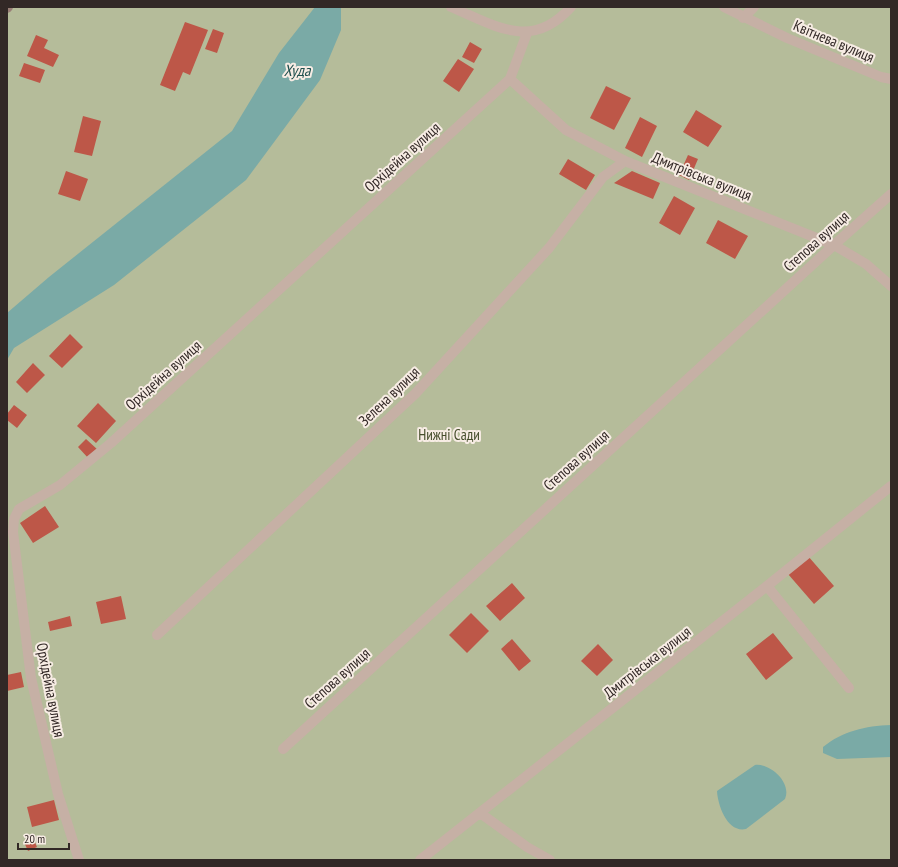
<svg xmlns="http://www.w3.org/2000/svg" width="898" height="867" font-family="'PT Sans Narrow',sans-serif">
<rect width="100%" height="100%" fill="#efe2d8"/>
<path fill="#b5bc9a" d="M 7,7 L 891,7 L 891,860 L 7,860 Z"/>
<path fill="#7aaaa6" d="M 315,7 L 341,7 L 341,30 L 320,80 L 246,180 L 114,285 L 14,348 L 7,360 L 7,313 L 49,277 L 232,131 L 279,53 Z
M 891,725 L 891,757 L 837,759 L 823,753 L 823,747 C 843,731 865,726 891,725 Z
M 755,765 C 771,763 792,783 785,799 L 746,829 C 728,833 718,807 717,791 Z"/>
<path fill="#bd5748" d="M 185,22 L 208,30 L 190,75 L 183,72 L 175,91 L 160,85 Z
M 213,29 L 224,33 L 217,53 L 205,49 Z
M 36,35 L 48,40 L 44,48 L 59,55 L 53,67 L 27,56 Z
M 470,42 L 482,49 L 474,63 L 462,57 Z
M 458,59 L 474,69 L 459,92 L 443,81 Z
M 24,63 L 45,70 L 40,83 L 19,76 Z
M 606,86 L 631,98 L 614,130 L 590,118 Z
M 696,110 L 722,126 L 708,147 L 683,132 Z
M 83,116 L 101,121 L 92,156 L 74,152 Z
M 640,117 L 657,126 L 642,157 L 625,148 Z
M 688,155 L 698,159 L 689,180 L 679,175 Z
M 568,159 L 595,175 L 586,190 L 559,174 Z
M 66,171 L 88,179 L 80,201 L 58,194 Z
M 632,171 L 660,183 L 653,199 L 614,183 Z
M 674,196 L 695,208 L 680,235 L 659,223 Z
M 718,220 L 748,236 L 735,259 L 706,243 Z
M 70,334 L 83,347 L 62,368 L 49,356 Z
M 33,363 L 45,375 L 27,393 L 16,382 Z
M 98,403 L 116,421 L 96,443 L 77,426 Z
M 14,405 L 27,415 L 17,428 L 7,420 L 7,414 Z
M 86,439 L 98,450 L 89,459 L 78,447 Z
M 45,506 L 59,527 L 33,543 L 20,523 Z
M 808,556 L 834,586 L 814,604 L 788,574 Z
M 512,583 L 525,598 L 500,621 L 486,606 Z
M 121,596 L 126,619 L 101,624 L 96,602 Z
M 471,613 L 489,631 L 467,653 L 449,635 Z
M 70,616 L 72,626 L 50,631 L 48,622 Z
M 773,633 L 793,658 L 766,680 L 746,654 Z
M 512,639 L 531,661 L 519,671 L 501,649 Z
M 598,644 L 613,660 L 597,676 L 581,661 Z
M 21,672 L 24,687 L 7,691 L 7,675 Z
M 54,800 L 59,820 L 32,827 L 27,807 Z
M 33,838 L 37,847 L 28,851 L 24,842 Z"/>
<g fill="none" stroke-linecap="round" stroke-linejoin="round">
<path stroke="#c6b0a5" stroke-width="10" d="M 451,7 C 496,26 532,51 571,7
M 724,7 L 787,38 L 881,77 L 891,79
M 743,18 L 754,7
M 510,79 L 566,130 L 625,161 L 834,245 L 866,264 L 891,286
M 767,586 L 849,688
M 157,635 L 415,394 L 549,248 L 603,177 L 625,161
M 283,749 L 834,245 L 891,194
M 480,813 L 527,847 L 550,860
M 79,860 L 58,794 L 31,678 L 13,532 L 14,519 L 19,509 L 60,485 L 111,443 L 510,79 L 527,33
M 420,860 L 767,586 L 891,486"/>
<path stroke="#997f77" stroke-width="10" d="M 7,8 L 8,7"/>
</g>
<g text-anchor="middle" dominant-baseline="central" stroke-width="4" stroke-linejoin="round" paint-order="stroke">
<g font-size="15" fill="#322826" stroke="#f7ece4">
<text transform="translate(834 41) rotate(23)">Квітнева вулиця</text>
<text transform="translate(402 157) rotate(-42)">Орхідейна вулиця</text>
<text transform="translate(702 176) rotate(22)">Дмитрівська вулиця</text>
<text transform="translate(816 241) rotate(-42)">Степова вулиця</text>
<text transform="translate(163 375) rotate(-42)">Орхідейна вулиця</text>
<text transform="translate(389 396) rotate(-44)">Зелена вулиця</text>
<text transform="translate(576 460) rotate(-42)">Степова вулиця</text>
<text transform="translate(647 662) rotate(-38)">Дмитрівська вулиця</text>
<text transform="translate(337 678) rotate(-42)">Степова вулиця</text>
<text transform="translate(51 690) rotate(79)">Орхідейна вулиця</text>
</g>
<g font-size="15" fill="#464e2c" stroke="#f7ece4">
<text x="449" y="434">Нижні Сади</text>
</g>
<g font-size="16" font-style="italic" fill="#1f504e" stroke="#f7ece4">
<text x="297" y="70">Худа</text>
</g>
</g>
<rect width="898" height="867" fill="none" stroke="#322826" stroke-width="16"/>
<path d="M18 843v6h51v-6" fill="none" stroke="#322826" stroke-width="2"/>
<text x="24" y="843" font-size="12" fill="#322826" stroke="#f7ece4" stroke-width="3" paint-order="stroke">20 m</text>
</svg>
